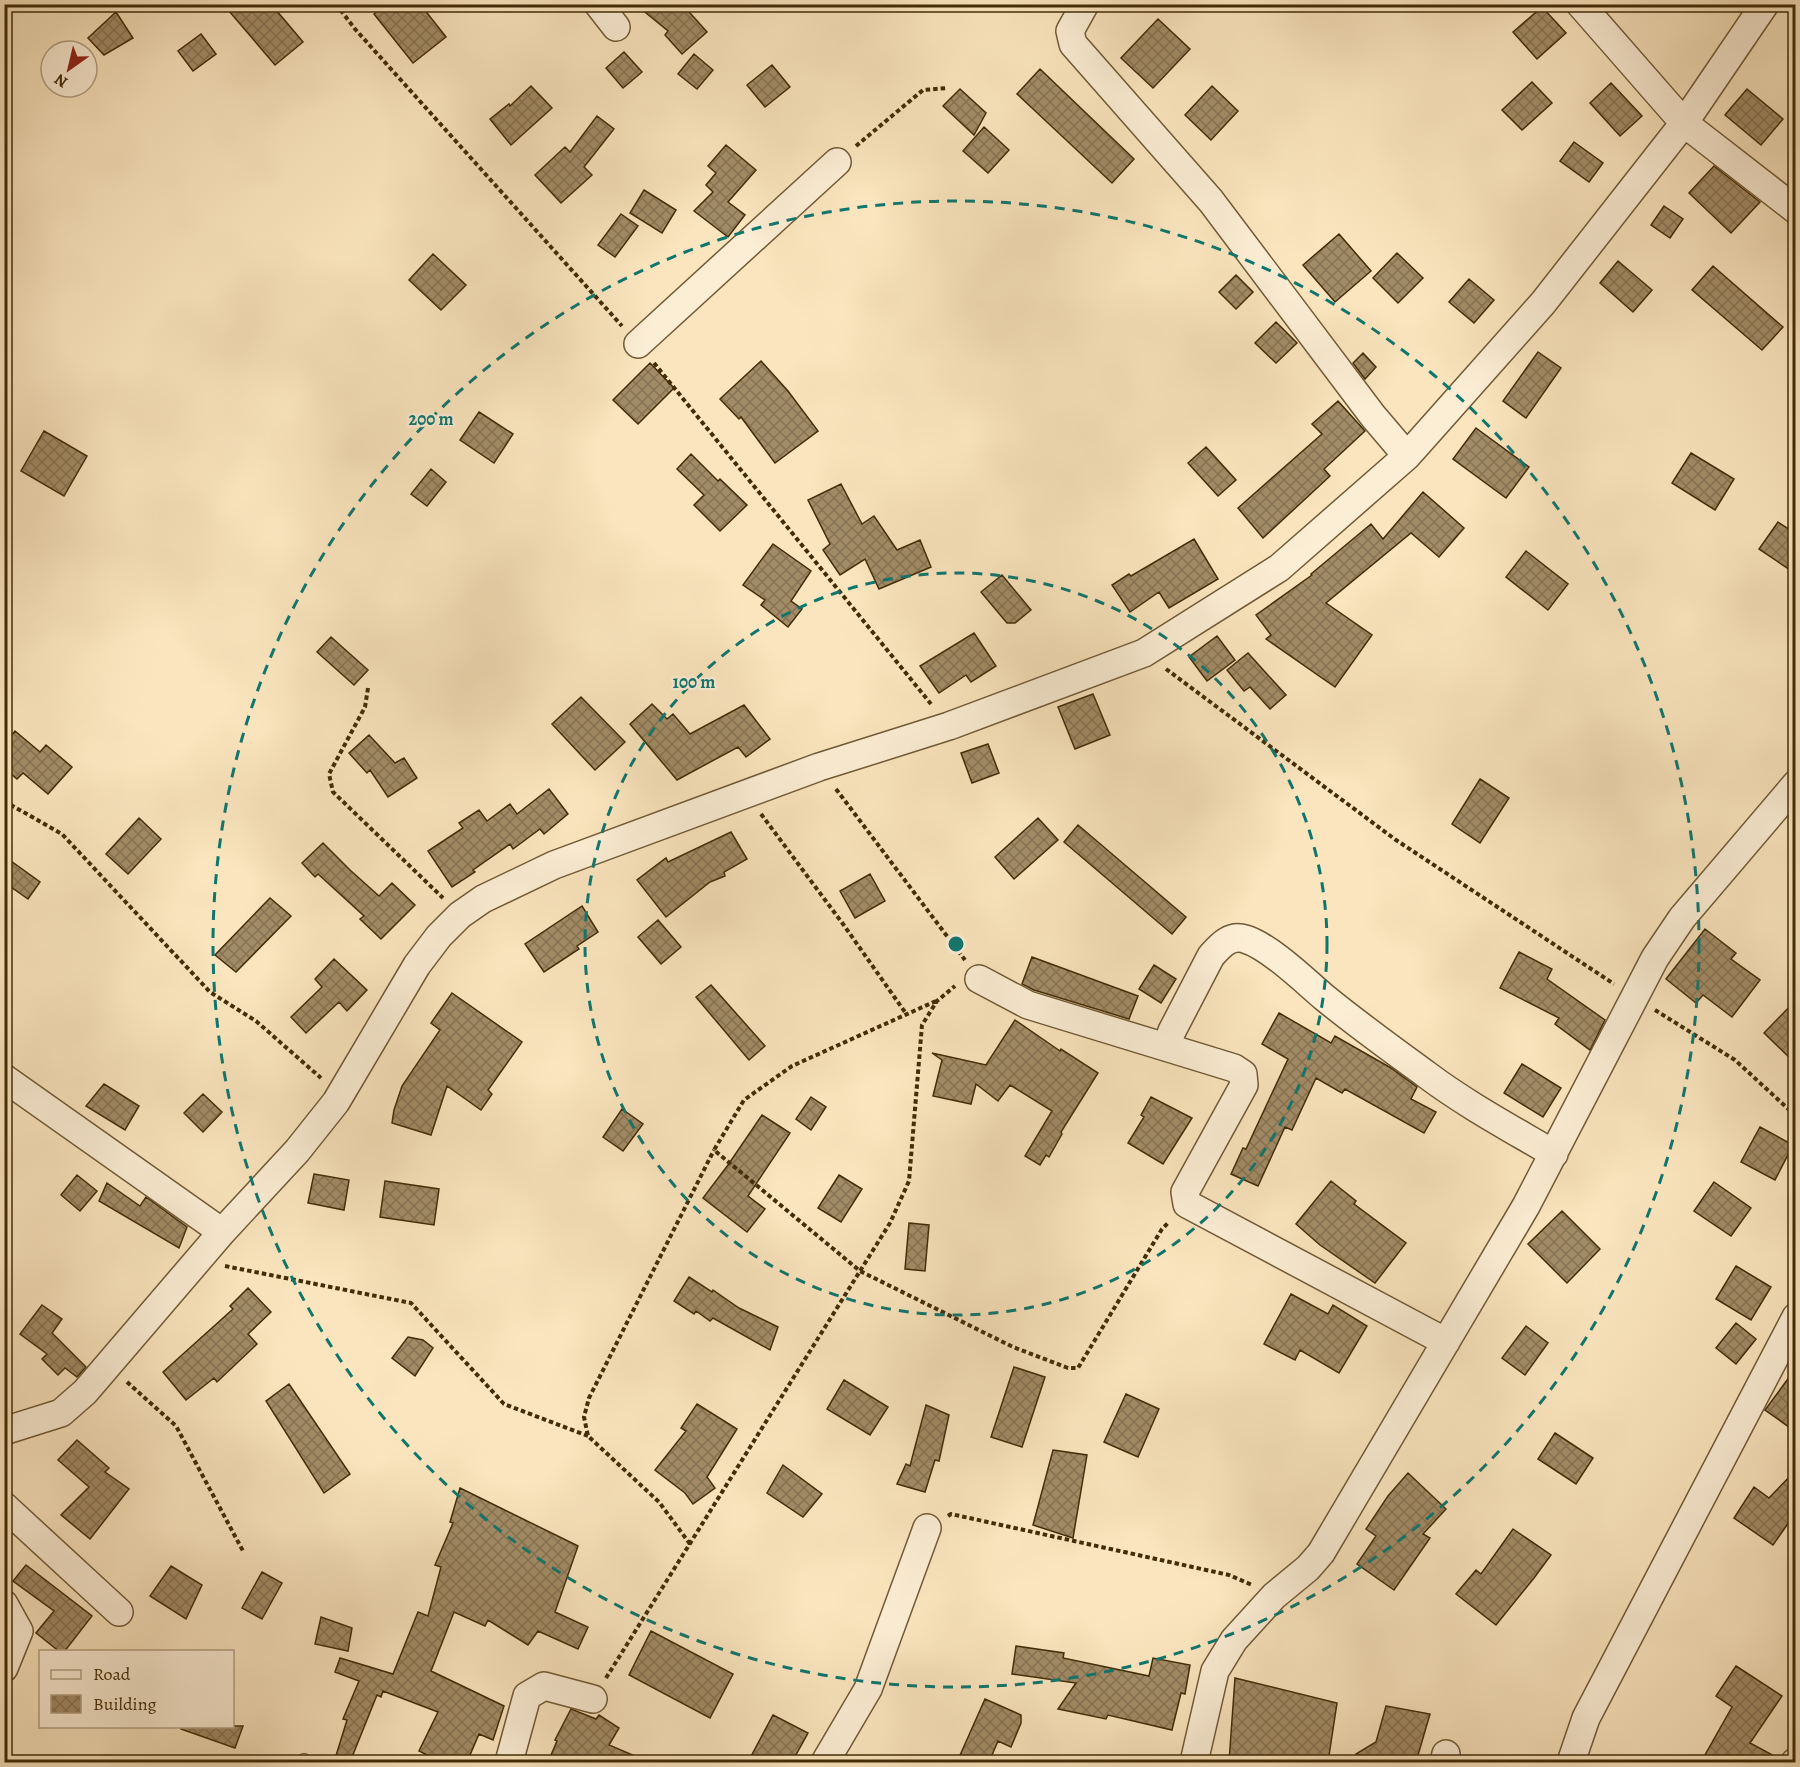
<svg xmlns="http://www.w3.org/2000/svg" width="1800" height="1767" font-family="Alegreya,serif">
<defs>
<pattern id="building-cross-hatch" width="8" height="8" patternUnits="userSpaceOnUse" patternTransform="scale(1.5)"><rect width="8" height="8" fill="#a28c67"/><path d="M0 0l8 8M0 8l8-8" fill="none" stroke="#867353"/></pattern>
</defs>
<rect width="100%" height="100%" fill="#fae5be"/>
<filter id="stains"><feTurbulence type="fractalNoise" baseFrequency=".00333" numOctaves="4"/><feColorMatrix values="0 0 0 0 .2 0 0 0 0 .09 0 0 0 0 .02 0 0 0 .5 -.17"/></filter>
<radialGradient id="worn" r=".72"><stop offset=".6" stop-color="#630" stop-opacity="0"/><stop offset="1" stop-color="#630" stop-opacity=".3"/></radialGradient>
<path fill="url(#building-cross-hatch)" stroke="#422c08" stroke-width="1.5" d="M 223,4 L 271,4 L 303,42 L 275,65 Z
M 386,4 L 420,4 L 446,37 L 413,63 L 374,14 Z
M 635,4 L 682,4 L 707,32 L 682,54 L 665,35 L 668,31 Z
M 1542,7 L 1566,33 L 1537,59 L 1513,32 Z
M 116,12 L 133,38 L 104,55 L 88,38 Z
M 1158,19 L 1190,49 L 1153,88 L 1121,58 Z
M 201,34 L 216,54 L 193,71 L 178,51 Z
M 624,52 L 642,72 L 623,88 L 606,68 Z
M 694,54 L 713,70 L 697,89 L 678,74 Z
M 772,65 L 790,87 L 765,107 L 747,85 Z
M 1040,69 L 1134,159 L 1112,183 L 1017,94 Z
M 1532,82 L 1552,103 L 1522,130 L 1502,110 Z
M 1611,83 L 1642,116 L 1620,136 L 1590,103 Z
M 531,86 L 552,108 L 511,145 L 490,119 L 509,104 L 510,106 Z
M 1212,86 L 1238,111 L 1211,140 L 1185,115 Z
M 960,89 L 986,113 L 974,135 L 943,106 Z
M 1747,89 L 1783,119 L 1761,145 L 1725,115 Z
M 597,116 L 614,129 L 584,167 L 592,175 L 561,203 L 535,175 L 565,147 L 570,152 Z
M 984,127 L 1009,150 L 988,173 L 963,151 Z
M 1574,142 L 1603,163 L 1589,182 L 1560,161 Z
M 726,145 L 756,170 L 728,202 L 745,215 L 728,237 L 694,211 L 713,192 L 706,185 L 716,173 L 708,166 Z
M 1714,166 L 1760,202 L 1731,233 L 1689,193 Z
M 644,190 L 676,210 L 662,233 L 630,213 Z
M 1664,206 L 1683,219 L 1670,238 L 1651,225 Z
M 621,214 L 638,226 L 615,257 L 598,245 Z
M 1339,234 L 1371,271 L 1335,302 L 1303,265 Z
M 1397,253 L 1423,278 L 1398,303 L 1373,278 Z
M 433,254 L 466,285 L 441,310 L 409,280 Z
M 1618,261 L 1652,290 L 1633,312 L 1600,283 Z
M 1713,266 L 1783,327 L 1762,350 L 1692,290 Z
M 1236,275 L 1253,292 L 1236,309 L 1219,292 Z
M 1469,279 L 1494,300 L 1474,323 L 1449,302 Z
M 1276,322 L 1297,343 L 1276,363 L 1255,343 Z
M 1538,352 L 1561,368 L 1526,418 L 1503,401 Z
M 1363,353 L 1376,367 L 1365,379 L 1353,363 Z
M 761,361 L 788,391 L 818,431 L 775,463 L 741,417 L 739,419 L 720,399 Z
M 650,363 L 674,388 L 638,424 L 613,400 Z
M 1338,401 L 1365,431 L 1324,469 L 1330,476 L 1263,538 L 1238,508 L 1322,434 L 1312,424 Z
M 479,412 L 513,434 L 494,463 L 460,440 Z
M 1476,428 L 1529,467 L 1506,498 L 1453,459 Z
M 44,431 L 87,456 L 64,496 L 21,471 Z
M 1206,447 L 1236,480 L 1218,496 L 1188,463 Z
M 1691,453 L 1734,479 L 1715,510 L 1672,483 Z
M 691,454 L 718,481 L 720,479 L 747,505 L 720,531 L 694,505 L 704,495 L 677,469 Z
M 431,469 L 446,482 L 427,506 L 411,494 Z
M 841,484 L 862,524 L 874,516 L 897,550 L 920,540 L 931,567 L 879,589 L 865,559 L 840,575 L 823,550 L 830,544 L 808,500 Z
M 1423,492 L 1464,528 L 1439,557 L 1411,533 L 1326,603 L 1372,635 L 1335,687 L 1266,639 L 1271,635 L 1256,615 L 1312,575 L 1311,574 L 1371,524 L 1383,539 Z
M 1778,522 L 1796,534 L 1796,574 L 1759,549 Z
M 1194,539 L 1218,579 L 1169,608 L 1159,592 L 1130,612 L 1112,585 L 1129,574 L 1131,576 Z
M 773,544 L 811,571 L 791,601 L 802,609 L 788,627 L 761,605 L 765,600 L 743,585 Z
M 1526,551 L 1568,584 L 1548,610 L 1506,577 Z
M 1002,575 L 1031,610 L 1015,623 L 1007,623 L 981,592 Z
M 974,633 L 996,666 L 971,682 L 966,675 L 939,693 L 920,666 Z
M 1217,636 L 1235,660 L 1207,681 L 1189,657 Z
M 331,637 L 368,670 L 354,685 L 317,652 Z
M 1248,653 L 1286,695 L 1270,709 L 1250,687 L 1244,691 L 1227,670 Z
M 1093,694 L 1110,735 L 1075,749 L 1058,707 Z
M 581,697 L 625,742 L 595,770 L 552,724 Z
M 652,704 L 667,719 L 673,714 L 690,734 L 744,705 L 770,739 L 746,757 L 738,747 L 677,780 L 630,724 Z
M 15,731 L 40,752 L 46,745 L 72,767 L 48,794 L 23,773 L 17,779 L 4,768 L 4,744 Z
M 369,735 L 395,763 L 404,758 L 417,778 L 388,797 L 370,770 L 367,773 L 349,753 Z
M 988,744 L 999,773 L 972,783 L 961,753 Z
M 1480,779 L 1509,798 L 1480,843 L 1452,824 Z
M 549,789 L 568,814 L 544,834 L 540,829 L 513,849 L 510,844 L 473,870 L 475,872 L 452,887 L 428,851 L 463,828 L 459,823 L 479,810 L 487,821 L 510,804 L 517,814 Z
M 139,818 L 161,839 L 128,874 L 106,854 Z
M 1038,818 L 1058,840 L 1014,879 L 995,857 Z
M 1078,825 L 1186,917 L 1172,934 L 1064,842 Z
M 731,832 L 747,859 L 724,872 L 725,876 L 710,882 L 666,917 L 637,880 L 666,858 L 668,862 Z
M 323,843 L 350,870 L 379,896 L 392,883 L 415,905 L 381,939 L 360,919 L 364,916 L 318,874 L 315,877 L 302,863 Z
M 4,856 L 40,882 L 28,899 L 4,882 Z
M 870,874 L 885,901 L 855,918 L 840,891 Z
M 270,898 L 291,916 L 236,972 L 215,955 Z
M 582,906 L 598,932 L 577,946 L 579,949 L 544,972 L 525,944 Z
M 658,920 L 681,947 L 661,964 L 638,937 Z
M 1705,929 L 1736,953 L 1731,959 L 1760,980 L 1732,1017 L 1703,995 L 1696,1003 L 1666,979 Z
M 1519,952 L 1552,969 L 1547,979 L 1605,1020 L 1590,1050 L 1555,1024 L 1559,1018 L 1500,988 Z
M 1032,957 L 1138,996 L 1129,1019 L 1034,990 L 1022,984 Z
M 334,959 L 367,990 L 347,1011 L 339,1002 L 306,1033 L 291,1017 L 322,987 L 315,979 Z
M 1154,965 L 1176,979 L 1161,1003 L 1139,989 Z
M 711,985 L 765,1046 L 749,1060 L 696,997 Z
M 452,993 L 522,1042 L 488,1090 L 492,1094 L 481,1110 L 447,1086 L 431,1135 L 392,1123 L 394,1110 L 402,1086 L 440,1030 L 431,1023 Z
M 1796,1000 L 1796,1064 L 1764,1033 Z
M 1279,1013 L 1331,1043 L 1335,1036 L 1391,1068 L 1417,1087 L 1411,1099 L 1436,1112 L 1424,1133 L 1345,1089 L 1342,1093 L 1316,1078 L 1292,1130 L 1285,1127 L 1258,1186 L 1231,1174 L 1243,1148 L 1246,1149 L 1288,1059 L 1262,1044 Z
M 1015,1020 L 1060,1051 L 1061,1049 L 1098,1073 L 1061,1132 L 1062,1134 L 1049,1157 L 1046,1155 L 1040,1165 L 1025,1156 L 1052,1111 L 1010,1085 L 998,1101 L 976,1084 L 971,1104 L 933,1096 L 942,1060 L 932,1053 L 986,1065 Z
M 1522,1064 L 1561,1088 L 1543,1117 L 1504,1093 Z
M 104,1084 L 139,1106 L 125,1130 L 86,1106 Z
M 203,1094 L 222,1112 L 203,1132 L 184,1113 Z
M 811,1097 L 826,1107 L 811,1130 L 796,1119 Z
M 1151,1097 L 1192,1118 L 1163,1164 L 1128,1143 L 1144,1117 L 1141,1115 Z
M 622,1109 L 643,1124 L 623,1151 L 603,1137 Z
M 762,1115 L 790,1133 L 748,1196 L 765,1209 L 747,1232 L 703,1198 L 728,1165 Z
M 1760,1127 L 1793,1145 L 1775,1180 L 1741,1162 Z
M 314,1174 L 349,1180 L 344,1210 L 308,1203 Z
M 77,1175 L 97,1191 L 80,1211 L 61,1195 Z
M 839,1175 L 862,1189 L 841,1222 L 818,1208 Z
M 385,1181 L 439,1189 L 434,1225 L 380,1217 Z
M 1331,1181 L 1356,1201 L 1354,1204 L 1406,1243 L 1375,1283 L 1320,1245 L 1296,1224 Z
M 1714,1182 L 1751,1208 L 1731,1236 L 1694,1211 Z
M 107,1183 L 140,1206 L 146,1197 L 187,1227 L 179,1248 L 99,1201 Z
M 1562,1211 L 1600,1249 L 1567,1283 L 1528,1244 Z
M 909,1223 L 929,1225 L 925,1271 L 905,1269 Z
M 1736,1266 L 1771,1287 L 1751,1320 L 1716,1299 Z
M 689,1277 L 712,1292 L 713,1290 L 739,1308 L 778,1327 L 770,1350 L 713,1318 L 710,1321 L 696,1311 L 694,1314 L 674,1301 Z
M 248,1288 L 271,1312 L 248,1334 L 257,1344 L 217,1382 L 214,1378 L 186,1400 L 163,1372 L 233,1309 L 230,1306 Z
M 1291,1294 L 1328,1314 L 1333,1305 L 1367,1326 L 1339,1373 L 1300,1350 L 1295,1360 L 1264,1344 Z
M 42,1305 L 62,1319 L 52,1333 L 86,1367 L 77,1377 L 65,1368 L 58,1375 L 42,1359 L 47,1354 L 20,1334 Z
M 1736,1323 L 1756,1339 L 1736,1364 L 1716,1348 Z
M 1526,1326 L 1548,1343 L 1525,1375 L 1502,1358 Z
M 408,1337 L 423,1340 L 433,1348 L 415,1376 L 392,1358 Z
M 1014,1367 L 1045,1377 L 1022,1447 L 991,1437 Z
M 1796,1368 L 1796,1432 L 1765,1410 Z
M 844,1380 L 888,1407 L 870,1435 L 827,1409 Z
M 289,1384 L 350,1474 L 324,1493 L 266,1401 Z
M 1126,1394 L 1159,1409 L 1138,1457 L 1104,1442 Z
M 697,1404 L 737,1429 L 707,1477 L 715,1488 L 693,1504 L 685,1493 L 655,1470 L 686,1431 L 681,1428 Z
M 926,1405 L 949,1415 L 939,1461 L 935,1460 L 925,1492 L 897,1484 L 906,1464 L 910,1466 Z
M 1555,1433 L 1593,1458 L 1576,1484 L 1538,1459 Z
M 77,1440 L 109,1468 L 105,1472 L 129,1489 L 90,1539 L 61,1515 L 89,1487 L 58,1460 Z
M 1053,1450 L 1087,1455 L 1073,1538 L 1033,1525 Z
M 783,1465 L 822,1494 L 803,1517 L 767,1493 Z
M 1796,1470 L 1796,1512 L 1773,1545 L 1734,1518 L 1754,1487 L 1769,1498 Z
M 1408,1473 L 1446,1509 L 1423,1534 L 1430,1538 L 1394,1590 L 1357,1564 L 1376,1536 L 1366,1529 L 1388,1496 Z
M 460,1488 L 578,1546 L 555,1612 L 588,1627 L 578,1649 L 538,1631 L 528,1645 L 488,1620 L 485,1626 L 454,1612 L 431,1671 L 504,1706 L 493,1740 L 479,1734 L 467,1762 L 441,1762 L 419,1751 L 438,1712 L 383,1691 L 381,1697 L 377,1695 L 350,1762 L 334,1762 L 347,1720 L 343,1719 L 359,1681 L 335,1672 L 340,1658 L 393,1674 L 418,1612 L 428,1616 L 441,1567 L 435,1565 L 453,1523 L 450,1522 Z
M 1513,1529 L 1551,1555 L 1534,1578 L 1496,1625 L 1456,1594 L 1476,1570 L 1481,1574 Z
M 26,1565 L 92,1616 L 64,1652 L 60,1652 L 36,1633 L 54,1611 L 13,1581 Z
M 171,1566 L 202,1585 L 186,1619 L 150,1596 Z
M 262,1572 L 282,1583 L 262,1619 L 242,1608 Z
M 321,1617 L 352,1628 L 348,1651 L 315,1644 Z
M 651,1631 L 733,1674 L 710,1718 L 629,1675 Z
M 1016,1646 L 1064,1653 L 1063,1658 L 1149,1676 L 1153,1658 L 1190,1665 L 1185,1694 L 1181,1693 L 1172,1730 L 1108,1715 L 1106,1719 L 1058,1709 L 1076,1683 L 1012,1674 Z
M 1736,1666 L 1782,1696 L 1750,1743 L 1780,1759 L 1779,1762 L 1701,1762 L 1732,1707 L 1716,1696 Z
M 1235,1678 L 1337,1703 L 1328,1762 L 1229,1762 Z
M 985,1699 L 1021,1715 L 1021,1723 L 1011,1747 L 998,1741 L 989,1762 L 957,1762 Z
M 1386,1706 L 1430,1714 L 1416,1762 L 1388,1762 L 1356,1754 L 1376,1742 Z
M 571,1709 L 596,1719 L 599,1715 L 619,1728 L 609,1745 L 649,1762 L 548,1762 L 557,1741 L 555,1740 Z
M 773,1715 L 808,1733 L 792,1762 L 748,1762 Z
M 182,1726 L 243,1726 L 235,1748 L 181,1729 Z"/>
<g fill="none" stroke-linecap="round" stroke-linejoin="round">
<defs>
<path id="lane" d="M 304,1762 L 304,1761"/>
<path id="street" d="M 598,4 L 616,27
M 1085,4 L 1070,31 L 1073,44 L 1211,201 L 1373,416 L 1407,456
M 1580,4 L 1684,123 L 1796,210
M 638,344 L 837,162
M 979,979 L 1028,1005 L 1234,1068 L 1243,1074 L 1244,1085 L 1185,1192 L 1187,1204 L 1446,1342
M 1166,1047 L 1172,1031 L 1211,956 C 1220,946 1230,934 1245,939 C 1269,946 1305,981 1325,998 C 1358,1025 1393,1050 1427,1075 C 1467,1105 1512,1129 1554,1154
M 4,1078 L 222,1232
M 4,1431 L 61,1413 L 85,1392 L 222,1232 L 297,1151 L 336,1102 L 417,965 L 439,936 L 460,915 L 483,899 L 554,865 L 819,767 L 949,726 L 1144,653 L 1279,568 L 1407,456 L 1543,303 L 1684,123 L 1765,4
M 4,1506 L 119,1612
M 4,1604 L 19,1631 L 4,1668
M 509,1762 L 527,1696 L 544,1686 L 593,1699
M 825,1762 L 868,1689 L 927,1528
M 1194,1762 L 1215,1671 L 1234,1640 L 1274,1596 L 1308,1568 L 1321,1553 L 1526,1206 L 1655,958 L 1682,918 L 1796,784
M 1444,1762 L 1446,1754
M 1571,1762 L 1586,1718 L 1796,1317
M 1795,1762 L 1796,1762"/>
</defs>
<use href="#lane" stroke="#705a36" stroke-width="16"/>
<use href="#street" stroke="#705a36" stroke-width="30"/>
<path stroke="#422c08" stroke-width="4" stroke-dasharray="4.5 3" stroke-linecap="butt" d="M 336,4 L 355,29 L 622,326
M 856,146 L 923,90 L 948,88
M 654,363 L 931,704
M 1166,669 L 1396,840 L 1614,984
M 368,688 L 365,707 L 329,774 L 333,792 L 443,898
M 836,789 L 965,960
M 4,801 L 62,834 L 210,992 L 256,1021 L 321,1078
M 761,814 L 843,924 L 907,1015
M 936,1001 L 792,1066 L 744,1100 L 714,1150 L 860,1271 L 1013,1347 L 1068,1368 L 1078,1368 L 1162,1229 L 1169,1222
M 1655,1010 L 1735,1060 L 1796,1116
M 225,1266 L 411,1303 L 504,1404 L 588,1436
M 127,1382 L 176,1426 L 243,1551
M 948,1516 L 951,1514 L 1229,1575 L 1252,1585
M 690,1544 L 659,1502 L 588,1436 L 584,1417 L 589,1398 L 714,1150
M 606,1678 L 890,1223 L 909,1181 L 922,1025 L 937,1001 L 955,986"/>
<use href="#lane" stroke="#fceed5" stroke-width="14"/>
<use href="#street" stroke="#fceed5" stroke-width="27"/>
</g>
<g fill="none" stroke="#0f766e" stroke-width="3" stroke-dasharray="10 8">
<circle cx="956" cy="944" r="371"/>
<circle cx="956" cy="944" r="743"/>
</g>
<circle cx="956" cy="944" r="9" fill="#0f766e" stroke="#fceed5" stroke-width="3"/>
<g font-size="18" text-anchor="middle" font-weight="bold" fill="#0f766e" stroke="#fceed5" stroke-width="4.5" stroke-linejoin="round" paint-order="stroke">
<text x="431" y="425">200 m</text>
<text x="694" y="688">100 m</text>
</g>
<rect width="1800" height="1767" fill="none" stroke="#fae5be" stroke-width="24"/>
<rect x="6" y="6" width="1788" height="1755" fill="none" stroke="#422c08" stroke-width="3"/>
<rect x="12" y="12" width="1776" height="1743" fill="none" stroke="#422c08" stroke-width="1.5"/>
<rect x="39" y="1650" width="195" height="78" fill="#fceed5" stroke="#b2a083" stroke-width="1.5"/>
<rect x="51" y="1670" width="30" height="9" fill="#fceed5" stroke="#b2a083" stroke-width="1.5"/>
<text x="93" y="1680" font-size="18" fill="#422c08">Road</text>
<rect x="51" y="1695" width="30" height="18" fill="url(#building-cross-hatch)" stroke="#b2a083" stroke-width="1.5"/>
<text x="93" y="1710" font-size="18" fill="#422c08">Building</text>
<g transform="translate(69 69) rotate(214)"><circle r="28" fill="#fceed5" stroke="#b2a083" stroke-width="1.5"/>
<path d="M0-4.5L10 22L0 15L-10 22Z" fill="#8f2418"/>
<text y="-9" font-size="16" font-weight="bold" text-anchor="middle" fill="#422c08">N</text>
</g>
<rect width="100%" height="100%" filter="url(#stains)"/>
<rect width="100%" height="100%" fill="url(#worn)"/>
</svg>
